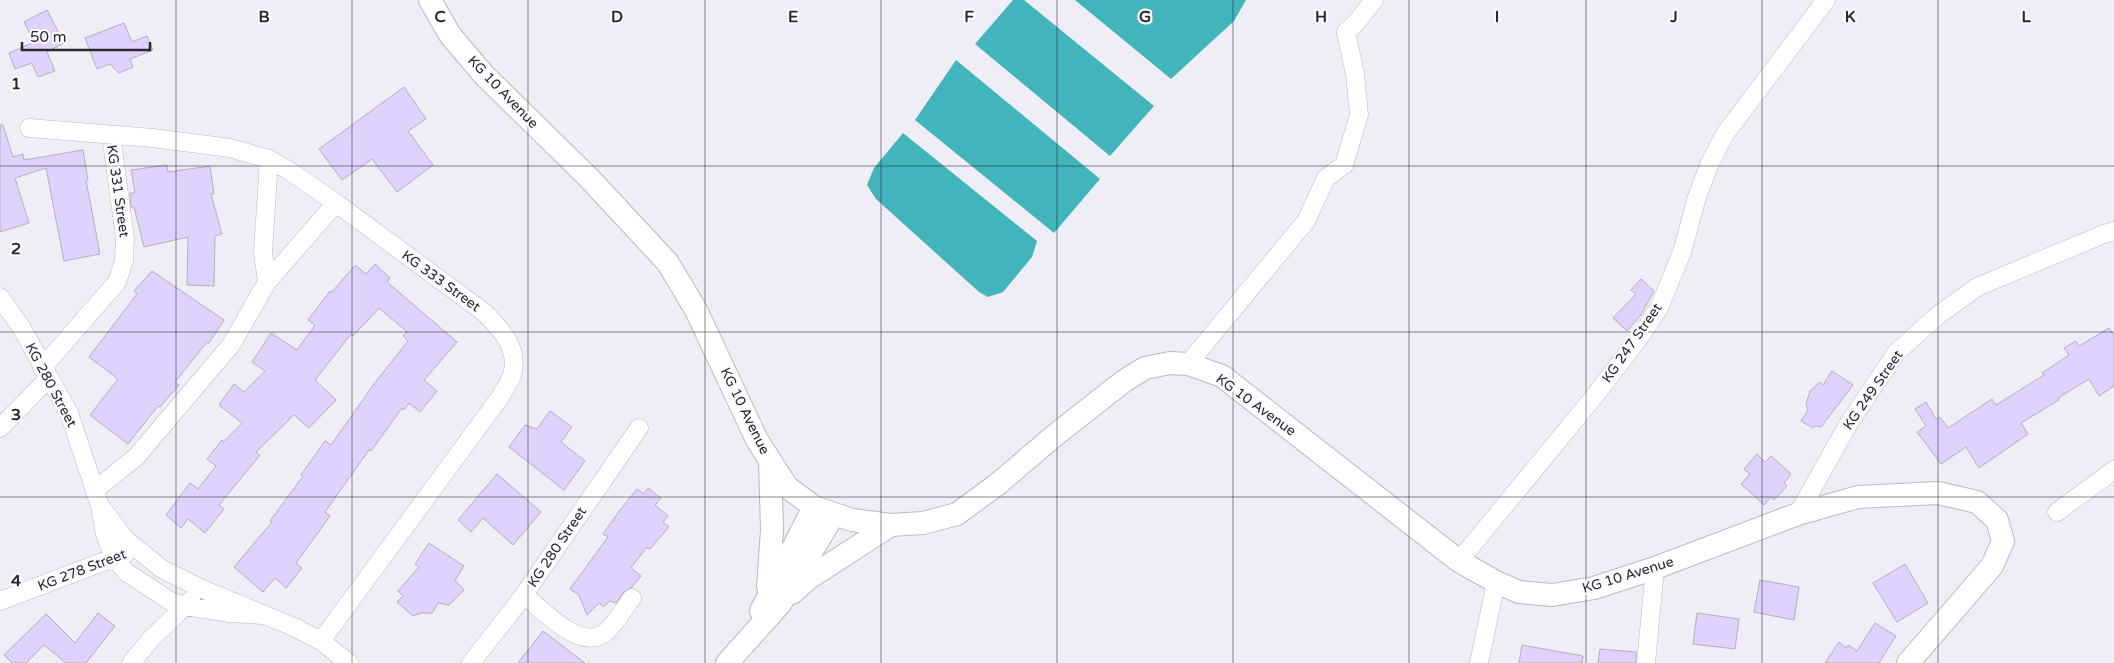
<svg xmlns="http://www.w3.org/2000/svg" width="2114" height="663" font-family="'Varela Round',sans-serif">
<rect width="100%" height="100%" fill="#efedf5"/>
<path fill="#41b5bb" d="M 1013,0 L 1024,0 L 1154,106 L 1110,156 L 975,44 Z
M 1075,0 L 1246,0 L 1234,21 L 1171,79 Z
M 956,60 L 1100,179 L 1054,233 L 915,120 Z
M 903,133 L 1037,241 L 1032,257 L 1003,292 L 988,297 L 979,292 L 876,199 L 867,185 L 874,168 Z"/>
<path fill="#e0d2fe" stroke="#b2b0b8" d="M 47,10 L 64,43 L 47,52 L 55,71 L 38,77 L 32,63 L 15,69 L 9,53 L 34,42 L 24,22 Z
M 124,23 L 132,42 L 147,36 L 153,50 L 130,59 L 133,67 L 119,73 L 110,64 L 97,69 L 85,38 Z
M 404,87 L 426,119 L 408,131 L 433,165 L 397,192 L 372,159 L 342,180 L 319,149 Z
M 0,125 L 3,125 L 13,157 L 23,154 L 24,160 L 83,150 L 88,180 L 86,180 L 100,254 L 64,261 L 46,168 L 15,178 L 29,223 L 0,232 Z
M 167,165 L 168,172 L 210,166 L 214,194 L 211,194 L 222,234 L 215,236 L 214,286 L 187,285 L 188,237 L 144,247 L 134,207 L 131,207 L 130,193 L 135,193 L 131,170 Z
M 375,264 L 390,278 L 387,282 L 457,342 L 424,380 L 437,391 L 420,412 L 409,403 L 404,410 L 402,408 L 371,451 L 369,450 L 325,512 L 330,516 L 296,563 L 302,568 L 286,588 L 275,578 L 263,592 L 234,567 L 272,522 L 270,521 L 303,476 L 301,475 L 325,441 L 331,445 L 374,384 L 408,341 L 403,336 L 407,332 L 379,308 L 353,336 L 351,334 L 315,380 L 336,400 L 309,428 L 294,415 L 256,452 L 260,455 L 219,505 L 224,509 L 205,533 L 188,519 L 181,528 L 166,515 L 190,483 L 198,489 L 216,466 L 207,459 L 222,440 L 223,442 L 242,423 L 219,405 L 234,384 L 244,392 L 265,371 L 252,362 L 271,333 L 297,350 L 315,325 L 308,320 L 330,291 L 331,293 L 355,265 L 366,274 Z
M 152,271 L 224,320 L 209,343 L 207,342 L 175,382 L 179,385 L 160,407 L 158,406 L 128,444 L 90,415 L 118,379 L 89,357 L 137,294 L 134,291 Z
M 1641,279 L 1654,291 L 1641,315 L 1627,331 L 1613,318 L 1636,294 L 1631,290 Z
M 2109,328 L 2114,336 L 2114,386 L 2099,396 L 2089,379 L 2058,398 L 2059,400 L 2021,423 L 2028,434 L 1979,468 L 1966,447 L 1941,464 L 1917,432 L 1926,426 L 1915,409 L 1926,402 L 1936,419 L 1940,417 L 1948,428 L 1992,399 L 1996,405 L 2044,375 L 2042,373 L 2069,355 L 2064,348 L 2076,341 L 2079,346 Z
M 1832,371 L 1853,385 L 1821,427 L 1816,426 L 1813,428 L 1801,421 L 1808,410 L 1806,404 L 1810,391 L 1820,382 L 1823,385 Z
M 550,411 L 572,427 L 561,442 L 585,461 L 564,490 L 509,447 L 525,425 L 537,429 Z
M 1757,454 L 1765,462 L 1771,456 L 1791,474 L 1784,483 L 1787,486 L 1774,500 L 1771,497 L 1764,505 L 1741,484 L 1750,474 L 1744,469 Z
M 497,474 L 541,512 L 513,545 L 483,518 L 471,532 L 458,520 Z
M 648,488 L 661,498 L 655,505 L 668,516 L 663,522 L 669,527 L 650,549 L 646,548 L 631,568 L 641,576 L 632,587 L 624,592 L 616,603 L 610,601 L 603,607 L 599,603 L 587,615 L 579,595 L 570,589 L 608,537 L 603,534 L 620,510 L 637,489 L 644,494 Z
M 429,543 L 464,566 L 455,580 L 464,590 L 449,605 L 438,603 L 432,613 L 421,613 L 413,616 L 397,602 L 403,596 L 398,591 L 419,567 L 415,564 Z
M 1905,564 L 1928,603 L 1897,622 L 1873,583 Z
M 1760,580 L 1799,587 L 1794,620 L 1754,612 Z
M 98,613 L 115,626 L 86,663 L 66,663 L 44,645 L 26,663 L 12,663 L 4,655 L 46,614 L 75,643 Z
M 1697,613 L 1739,619 L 1735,649 L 1693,644 Z
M 1875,623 L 1896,636 L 1879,663 L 1825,663 L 1839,642 L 1846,648 L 1848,645 L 1857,651 Z
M 543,631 L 585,663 L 518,663 Z
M 1522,645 L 1583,656 L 1582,663 L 1519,663 Z
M 1600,649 L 1636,652 L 1636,663 L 1598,663 Z"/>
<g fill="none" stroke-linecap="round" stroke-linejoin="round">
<defs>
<path id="minor" d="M 29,128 L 153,138 L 230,148 L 269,159 L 291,172 L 336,203 L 485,313 C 501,329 520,350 512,375 C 510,382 504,389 501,396 L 321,641
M 267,282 L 263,252 L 269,159
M 0,297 L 21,327 L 69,413 L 100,506 L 105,534 L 109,545 L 115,558 L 126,572 L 170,601 L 185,606 L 230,613 L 263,615
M 1188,364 L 1306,221 L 1326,178 L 1344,165 L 1359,115 L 1355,74 L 1346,32 L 1356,23 L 1374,0
M 42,368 L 117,282 L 124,261 L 125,238 L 111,135
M 0,428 L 48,379
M 95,490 L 136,457 L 231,345 L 267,282 L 336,203
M 102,508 L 126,540 L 162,569 L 202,589 L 294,627 L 321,641 L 349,663
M 2057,512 L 2114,470
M 1798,514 L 1849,423 L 1896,353 L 1937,316 L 1977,287 L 2104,234 L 2114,231
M 1459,561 L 1593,398 L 1639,338 L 1659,308 L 1682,252 L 1697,197 L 1710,163 L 1725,134 L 1826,0
M 524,595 C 543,610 581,653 606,632 C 616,623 624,609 632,598
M 0,601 L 126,553
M 131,663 L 151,639 L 191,600
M 471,663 L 521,599 L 639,428
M 1479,663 L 1496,582
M 1646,663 L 1655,568"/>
<path id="tertiary" d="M 430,0 L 450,35 L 484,75 L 589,178 L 668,263 L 696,310 L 757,440 L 787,487 L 814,507 L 852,520 L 891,525 L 923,523 L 957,514 L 999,483 L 1054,436 L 1124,381 L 1145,368 L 1170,363 L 1188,364 L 1222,376 L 1459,561 L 1496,582 L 1519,592 L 1552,595 L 1594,588 L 1655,568 L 1798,514 L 1858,497 L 1938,493 L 1977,502 L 1997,520 L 2003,541 L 1992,566 L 1908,663
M 768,587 L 772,530 L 770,461
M 792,593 L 809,578 L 891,525
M 761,611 L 814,507
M 727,663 L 780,604 L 834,514"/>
</defs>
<use href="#minor" stroke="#bbb9c1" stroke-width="19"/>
<use href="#tertiary" stroke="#bbb9c1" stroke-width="24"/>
<use href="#minor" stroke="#fff" stroke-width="18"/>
<use href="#tertiary" stroke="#fff" stroke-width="22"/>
</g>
<path fill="none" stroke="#29282b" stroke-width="1" stroke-opacity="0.55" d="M 176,0 L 176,663M 352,0 L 352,663M 528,0 L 528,663M 705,0 L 705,663M 881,0 L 881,663M 1057,0 L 1057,663M 1233,0 L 1233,663M 1409,0 L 1409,663M 1586,0 L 1586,663M 1762,0 L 1762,663M 1938,0 L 1938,663M 0,166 L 2114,166M 0,332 L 2114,332M 0,497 L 2114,497"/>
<g text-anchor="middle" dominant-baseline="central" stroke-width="4.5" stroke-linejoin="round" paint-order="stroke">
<g font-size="14" fill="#29282b" stroke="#fcfbff">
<text transform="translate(503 92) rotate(46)">KG 10 Avenue</text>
<text transform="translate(118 191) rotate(82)">KG 331 Street</text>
<text transform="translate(441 281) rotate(36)">KG 333 Street</text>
<text transform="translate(1632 343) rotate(-55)">KG 247 Street</text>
<text transform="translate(51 385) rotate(62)">KG 280 Street</text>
<text transform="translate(1873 390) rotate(-55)">KG 249 Street</text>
<text transform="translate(1256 405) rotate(36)">KG 10 Avenue</text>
<text transform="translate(745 411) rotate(64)">KG 10 Avenue</text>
<text transform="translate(557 547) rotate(-56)">KG 280 Street</text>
<text transform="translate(82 570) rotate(-21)">KG 278 Street</text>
<text transform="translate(1628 575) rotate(-17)">KG 10 Avenue</text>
</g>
</g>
<g font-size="16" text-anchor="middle" font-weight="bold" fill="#29282b" stroke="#fcfbff" stroke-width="4.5" stroke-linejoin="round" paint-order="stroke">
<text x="264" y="22">B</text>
<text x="440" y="22">C</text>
<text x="617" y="22">D</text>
<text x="793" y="22">E</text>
<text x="969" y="22">F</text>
<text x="1145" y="22">G</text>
<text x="1321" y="22">H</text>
<text x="1497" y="22">I</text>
<text x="1674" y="22">J</text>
<text x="1850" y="22">K</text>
<text x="2026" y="22">L</text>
<text x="16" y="89">1</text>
<text x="16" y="254">2</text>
<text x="16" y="420">3</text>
<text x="16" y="586">4</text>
</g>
<path d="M22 42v8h128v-8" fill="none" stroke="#29282b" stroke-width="2.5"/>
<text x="30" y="42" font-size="15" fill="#29282b" stroke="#fcfbff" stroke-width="4" paint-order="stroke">50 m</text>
</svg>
